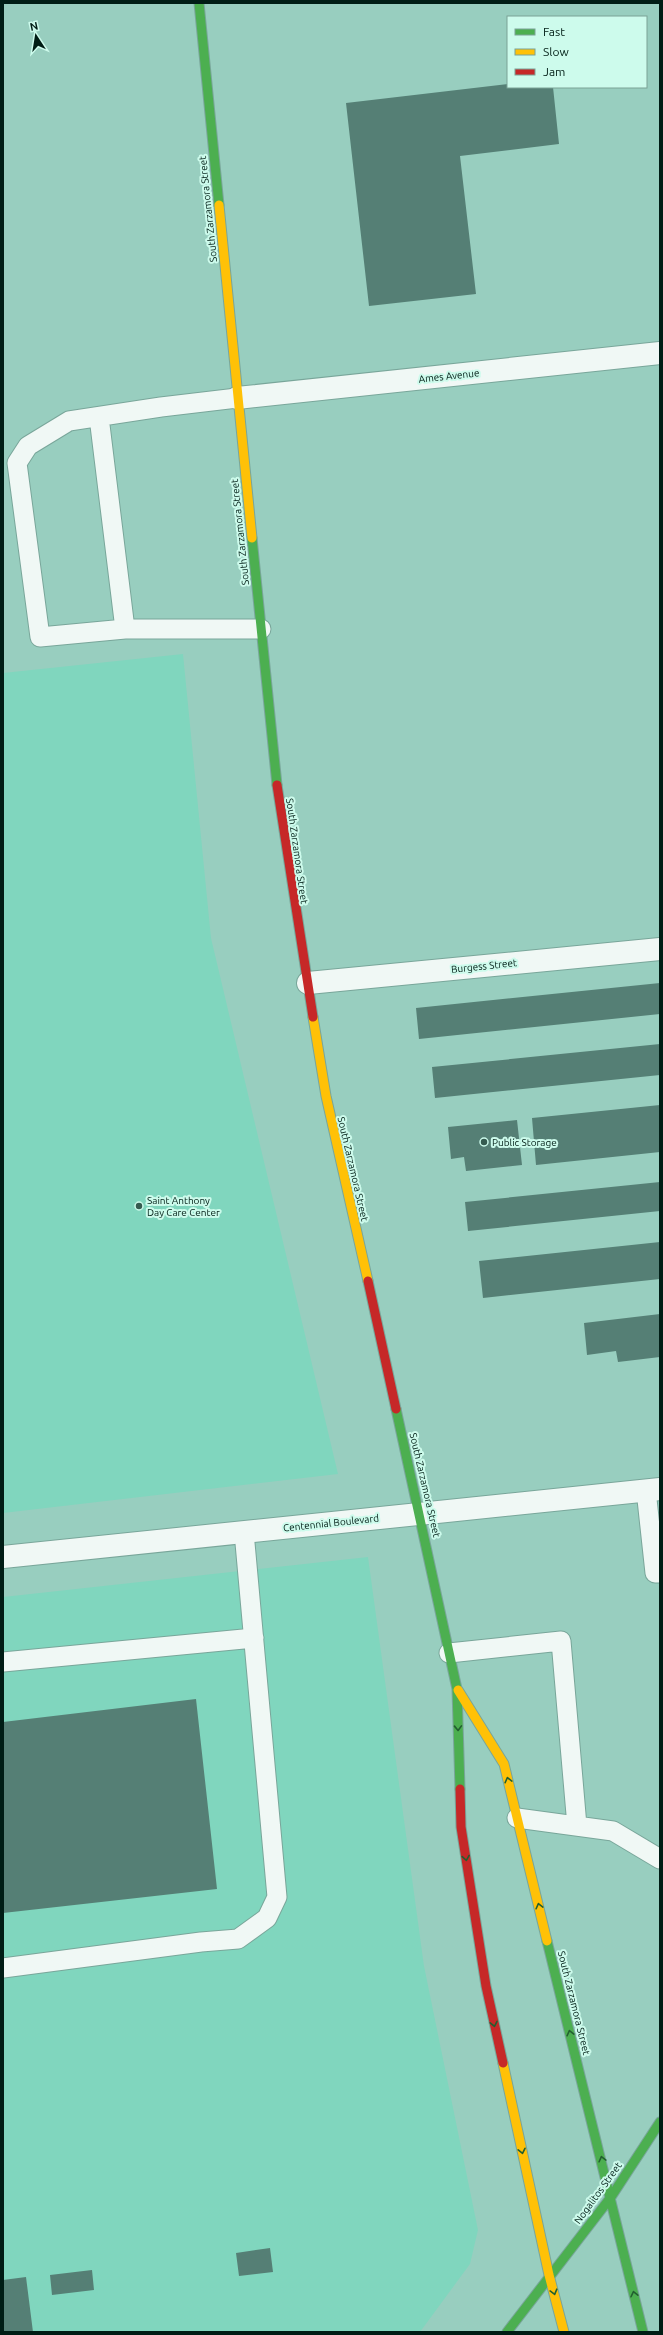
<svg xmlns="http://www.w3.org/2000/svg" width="663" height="2335" font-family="Ubuntu,sans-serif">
<rect width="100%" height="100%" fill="#98cebf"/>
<path fill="#80d6be" d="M 183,654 L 211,938 L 338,1474 L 3,1513 L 3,673 Z
M 368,1557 L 424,1966 L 478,2230 L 470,2264 L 420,2332 L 3,2332 L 3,1597 Z"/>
<path fill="#557f75" d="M 508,84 L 508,87 L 553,87 L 559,144 L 460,156 L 476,294 L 369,306 L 346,103 Z
M 660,983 L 660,1014 L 419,1039 L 416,1008 Z
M 660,1044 L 660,1075 L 435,1098 L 432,1067 Z
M 660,1105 L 660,1152 L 536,1165 L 532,1118 Z
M 517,1120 L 522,1165 L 466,1171 L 464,1157 L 451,1159 L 448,1127 Z
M 660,1182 L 660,1211 L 468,1231 L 465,1202 Z
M 660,1242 L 660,1279 L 483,1298 L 479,1261 Z
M 660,1314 L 660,1357 L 618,1362 L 616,1351 L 587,1355 L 584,1323 Z
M 196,1699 L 217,1889 L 3,1913 L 3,1722 Z
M 270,2248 L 273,2272 L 239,2276 L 236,2253 Z
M 92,2270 L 94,2290 L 52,2295 L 50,2275 Z
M 26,2277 L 33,2332 L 3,2332 L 3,2280 Z"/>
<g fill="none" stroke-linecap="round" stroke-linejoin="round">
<defs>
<path id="lane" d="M 99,417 L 125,629 L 261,629
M 125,629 L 40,637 L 17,463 L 28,446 L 69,421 L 161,407 L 237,398
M 646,1490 L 655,1573 L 660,1573
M 449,1653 L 561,1641 L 577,1826
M 3,1662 L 254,1638
M 517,1818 L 613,1831 L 660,1859
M 3,1968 L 201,1942 L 238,1939 L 267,1918 L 277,1897 L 244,1532"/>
<path id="street" d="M 237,398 L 660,353
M 308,983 L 660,949
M 3,1557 L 660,1489"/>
<path id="fast" d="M 199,3 L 219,205
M 252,538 L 277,785
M 396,1409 L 457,1689 L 460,1789
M 547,1941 L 643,2332
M 507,2332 L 611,2197 L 660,2122"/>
<path id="slow" d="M 219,205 L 252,538
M 313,1017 L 326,1096 L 368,1281
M 458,1690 L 504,1764 L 547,1941
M 503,2063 L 549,2275 L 564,2332"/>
<path id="jam" d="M 277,785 L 313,1017
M 368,1281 L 396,1409
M 460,1789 L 461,1827 L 486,1986 L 503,2063"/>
</defs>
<use href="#lane" stroke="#79a69a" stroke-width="21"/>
<use href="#street" stroke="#79a69a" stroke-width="24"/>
<use href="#fast" stroke="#79a69a" stroke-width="11"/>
<use href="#slow" stroke="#79a69a" stroke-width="11"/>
<use href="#jam" stroke="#79a69a" stroke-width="11"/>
<use href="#lane" stroke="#f0f8f5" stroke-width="19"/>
<use href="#street" stroke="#f0f8f5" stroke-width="22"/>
<use href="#fast" stroke="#4caf50" stroke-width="9"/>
<use href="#slow" stroke="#ffc107" stroke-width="9"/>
<use href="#jam" stroke="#c62828" stroke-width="9"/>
</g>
<defs><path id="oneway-chevron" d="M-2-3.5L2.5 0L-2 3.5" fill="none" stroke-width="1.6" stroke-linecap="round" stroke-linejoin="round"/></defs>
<g stroke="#225f30">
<use href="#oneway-chevron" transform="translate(458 1728) rotate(88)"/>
<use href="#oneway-chevron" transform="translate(508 1780) rotate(-104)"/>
<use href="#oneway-chevron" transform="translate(466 1858) rotate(81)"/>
<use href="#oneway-chevron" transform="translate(539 1906) rotate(-104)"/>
<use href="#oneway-chevron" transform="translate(494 2024) rotate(78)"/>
<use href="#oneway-chevron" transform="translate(570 2033) rotate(-104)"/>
<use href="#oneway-chevron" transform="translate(522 2151) rotate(78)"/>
<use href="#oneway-chevron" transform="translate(602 2159) rotate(-104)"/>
<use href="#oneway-chevron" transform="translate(554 2292) rotate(75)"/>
<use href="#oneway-chevron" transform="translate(634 2294) rotate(-103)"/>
</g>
<g fill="#355b50" stroke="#cdfbec" stroke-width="1.5">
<circle cx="484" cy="1142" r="4"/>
<circle cx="139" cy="1206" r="4"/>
</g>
<g text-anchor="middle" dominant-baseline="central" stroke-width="4" stroke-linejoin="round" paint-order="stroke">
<g font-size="10" fill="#001d15" stroke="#cdfbec">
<text transform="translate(208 209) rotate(-96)">South Zarzamora Street</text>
<text transform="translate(449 376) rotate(-6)">Ames Avenue</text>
<text transform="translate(240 532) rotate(-96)">South Zarzamora Street</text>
<text transform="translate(297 851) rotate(82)">South Zarzamora Street</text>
<text transform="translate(484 966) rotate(-6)">Burgess Street</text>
<text transform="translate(353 1169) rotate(77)">South Zarzamora Street</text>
<text transform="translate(425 1485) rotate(77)">South Zarzamora Street</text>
<text transform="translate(331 1523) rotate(-6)">Centennial Boulevard</text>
<text transform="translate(574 2003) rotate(76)">South Zarzamora Street</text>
<text transform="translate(598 2193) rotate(-54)">Nogalitos Street</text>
</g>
<g font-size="10" fill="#001d15" stroke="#cdfbec" text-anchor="start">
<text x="492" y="1142">Public Storage</text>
<text x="147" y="1200">Saint Anthony<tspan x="147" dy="12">Day Care Center</tspan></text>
</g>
</g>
<rect width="663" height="2335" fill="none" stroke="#001d15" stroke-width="8"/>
<rect x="507" y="16" width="140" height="72" fill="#cdfbec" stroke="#7ba296"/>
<rect x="515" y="29" width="20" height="6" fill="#4caf50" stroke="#7ba296"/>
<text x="543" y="36" font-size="12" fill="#001d15">Fast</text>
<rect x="515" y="49" width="20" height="6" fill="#ffc107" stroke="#7ba296"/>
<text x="543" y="56" font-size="12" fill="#001d15">Slow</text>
<rect x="515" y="69" width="20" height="6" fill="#c62828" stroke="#7ba296"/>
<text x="543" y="76" font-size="12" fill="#001d15">Jam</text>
<g transform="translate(36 36) rotate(348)" stroke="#cdfbec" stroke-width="3" paint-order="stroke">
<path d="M0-3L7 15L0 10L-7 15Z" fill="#001d15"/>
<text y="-6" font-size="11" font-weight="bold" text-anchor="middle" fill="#001d15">N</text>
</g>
</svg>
